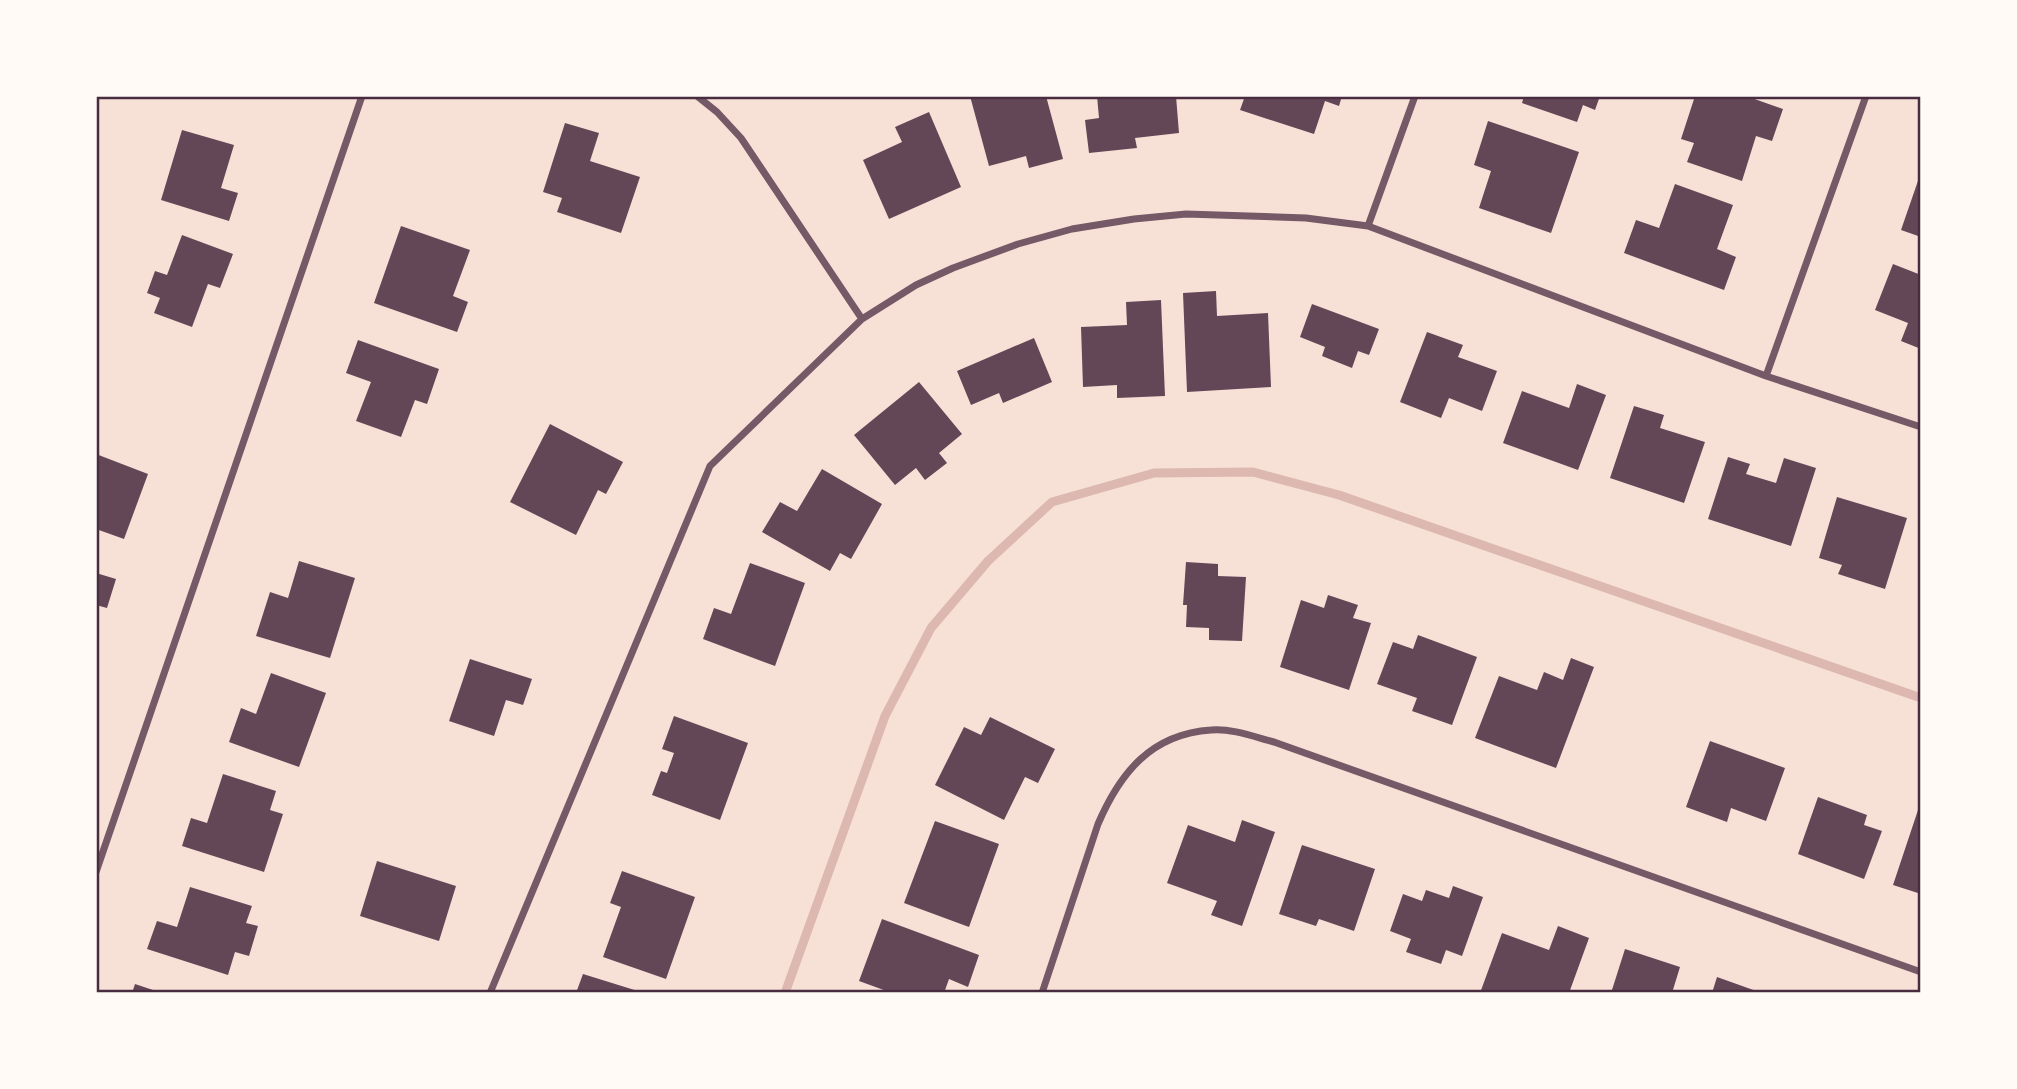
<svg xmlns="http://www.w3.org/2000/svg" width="2017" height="1089" font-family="Figtree,sans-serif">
<rect width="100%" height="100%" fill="#f7e1d7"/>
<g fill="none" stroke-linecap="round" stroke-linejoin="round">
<path stroke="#dcb8b0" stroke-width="9" d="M 785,993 L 885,716 L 931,628 L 988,561 L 1052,502 L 1154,473 L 1253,472 L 1339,495 L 1921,698"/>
</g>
<path fill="#644757" d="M 970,96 L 1046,96 L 1063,159 L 1029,168 L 1026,156 L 989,166 Z
M 1097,96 L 1176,96 L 1179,133 L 1135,138 L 1137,148 L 1089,153 L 1085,120 L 1099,118 Z
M 1245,96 L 1342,96 L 1339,106 L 1325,101 L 1314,134 L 1240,110 Z
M 1524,96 L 1600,96 L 1595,110 L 1583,105 L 1577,122 L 1522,103 Z
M 1695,96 L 1746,96 L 1783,109 L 1772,141 L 1756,136 L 1742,181 L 1687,162 L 1694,143 L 1681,139 Z
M 929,112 L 961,187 L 889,219 L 863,160 L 902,142 L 895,127 Z
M 1488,121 L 1579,152 L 1551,233 L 1479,208 L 1491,171 L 1474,165 Z
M 565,123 L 599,133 L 590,161 L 640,177 L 621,233 L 557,212 L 562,198 L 543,192 Z
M 182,130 L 234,145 L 221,188 L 238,193 L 229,221 L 161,200 Z
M 1920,175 L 1921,176 L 1921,237 L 1901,230 Z
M 1675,184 L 1733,205 L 1717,249 L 1736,257 L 1724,290 L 1624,253 L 1636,220 L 1659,228 Z
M 401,226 L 470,250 L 453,296 L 468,302 L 457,332 L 374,303 Z
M 182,235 L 233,254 L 220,288 L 208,284 L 192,327 L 154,313 L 160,298 L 147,293 L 155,271 L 167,275 Z
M 1893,264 L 1921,275 L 1921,349 L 1901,341 L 1908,323 L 1875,310 Z
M 1216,291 L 1217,316 L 1268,313 L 1271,387 L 1187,392 L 1183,293 Z
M 1161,300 L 1165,396 L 1117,398 L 1117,385 L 1083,387 L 1081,327 L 1127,325 L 1126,302 Z
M 1312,304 L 1379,329 L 1369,355 L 1358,351 L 1352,368 L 1322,356 L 1325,347 L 1300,337 Z
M 1427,332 L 1463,345 L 1458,357 L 1497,371 L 1482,411 L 1449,398 L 1441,418 L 1400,402 Z
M 1034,338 L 1052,382 L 1003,403 L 999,393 L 971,405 L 957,371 Z
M 358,340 L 439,369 L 427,404 L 415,400 L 401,437 L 356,421 L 371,382 L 346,373 Z
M 919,382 L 962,434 L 939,453 L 947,463 L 925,480 L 916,468 L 895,485 L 854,435 Z
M 1577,384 L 1606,395 L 1578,470 L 1503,443 L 1522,391 L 1569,408 Z
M 1634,406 L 1664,415 L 1660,428 L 1705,442 L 1684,503 L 1610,478 Z
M 550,424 L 623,462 L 606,494 L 598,490 L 576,535 L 510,502 Z
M 96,454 L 148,474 L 124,539 L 96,529 Z
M 1728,457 L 1750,464 L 1746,474 L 1776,483 L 1784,458 L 1816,468 L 1791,546 L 1708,519 Z
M 822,469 L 882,504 L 851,559 L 840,553 L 830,571 L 762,532 L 780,502 L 797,511 Z
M 1837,497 L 1907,518 L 1885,589 L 1838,574 L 1842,565 L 1819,558 Z
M 299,561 L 355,578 L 330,658 L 256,636 L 270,592 L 288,598 Z
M 1186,562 L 1218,564 L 1218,576 L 1246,577 L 1242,641 L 1209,640 L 1209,628 L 1186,627 L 1187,605 L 1183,605 Z
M 750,563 L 805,583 L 775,666 L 703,639 L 714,608 L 731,614 Z
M 96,573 L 116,579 L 107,608 L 96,605 Z
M 1328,595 L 1358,605 L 1353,618 L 1371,623 L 1349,690 L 1280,667 L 1301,600 L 1324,608 Z
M 1418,635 L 1477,657 L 1452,725 L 1412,711 L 1417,698 L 1377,684 L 1393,642 L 1413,649 Z
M 1571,658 L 1594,667 L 1556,768 L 1475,738 L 1499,676 L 1537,690 L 1544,672 L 1563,680 Z
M 470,659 L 532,679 L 523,705 L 506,700 L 494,736 L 449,721 Z
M 271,673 L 326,693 L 299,767 L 229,742 L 241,708 L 256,714 Z
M 674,716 L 748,743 L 720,820 L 652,795 L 661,771 L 667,773 L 674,753 L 662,749 Z
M 990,717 L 1055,749 L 1038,783 L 1025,777 L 1004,820 L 935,785 L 964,727 L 981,735 Z
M 1710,741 L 1785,768 L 1766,821 L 1731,808 L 1727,822 L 1686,807 Z
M 223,774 L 276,791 L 270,810 L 283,814 L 264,872 L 182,846 L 191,818 L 207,823 Z
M 1818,797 L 1867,815 L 1864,825 L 1882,831 L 1864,879 L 1798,854 Z
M 1919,807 L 1921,807 L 1921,894 L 1893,885 Z
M 1242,820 L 1275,832 L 1242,926 L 1211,915 L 1217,901 L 1167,883 L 1188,825 L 1235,842 Z
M 935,821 L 999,844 L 969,927 L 904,903 Z
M 1302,845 L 1375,869 L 1354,931 L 1319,919 L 1316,926 L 1279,914 Z
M 377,861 L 456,886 L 439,941 L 360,916 Z
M 622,871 L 695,897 L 666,979 L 603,957 L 621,907 L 610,903 Z
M 1453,886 L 1483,897 L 1462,956 L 1446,950 L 1441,964 L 1406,952 L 1411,939 L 1390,931 L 1403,894 L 1422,901 L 1426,890 L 1449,898 Z
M 190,887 L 252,906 L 246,923 L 258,926 L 249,956 L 235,952 L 228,975 L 147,949 L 157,921 L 177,927 Z
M 882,919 L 979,955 L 968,987 L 949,979 L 944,993 L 892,993 L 859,981 Z
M 1558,926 L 1589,938 L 1569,993 L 1480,993 L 1502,933 L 1549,950 Z
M 1625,949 L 1680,967 L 1672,993 L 1611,993 Z
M 583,974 L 641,992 L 641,993 L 576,993 Z
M 1717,977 L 1759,992 L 1759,993 L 1712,993 Z
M 135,984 L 159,992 L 159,993 L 132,993 Z"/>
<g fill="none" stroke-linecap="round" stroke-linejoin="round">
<path stroke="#755966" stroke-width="7" d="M 697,96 L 717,112 L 741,138 L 862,319
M 1368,226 L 1415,96
M 1766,376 L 1866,96
M 96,872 L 362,96
M 490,993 L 710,466 L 862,319 L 916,285 L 953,268 L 1018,244 L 1072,229 L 1134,219 L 1186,214 L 1306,218 L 1368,226 L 1766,376 L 1921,427
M 1042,993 L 1098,824 C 1120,773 1151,734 1211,730 C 1231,728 1255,737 1274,742 L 1921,972"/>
</g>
<rect width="2017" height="1089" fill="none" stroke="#fffaf5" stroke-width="196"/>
<rect x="98" y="98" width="1821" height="893" fill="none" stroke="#4a2c40" stroke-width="2.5"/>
</svg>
